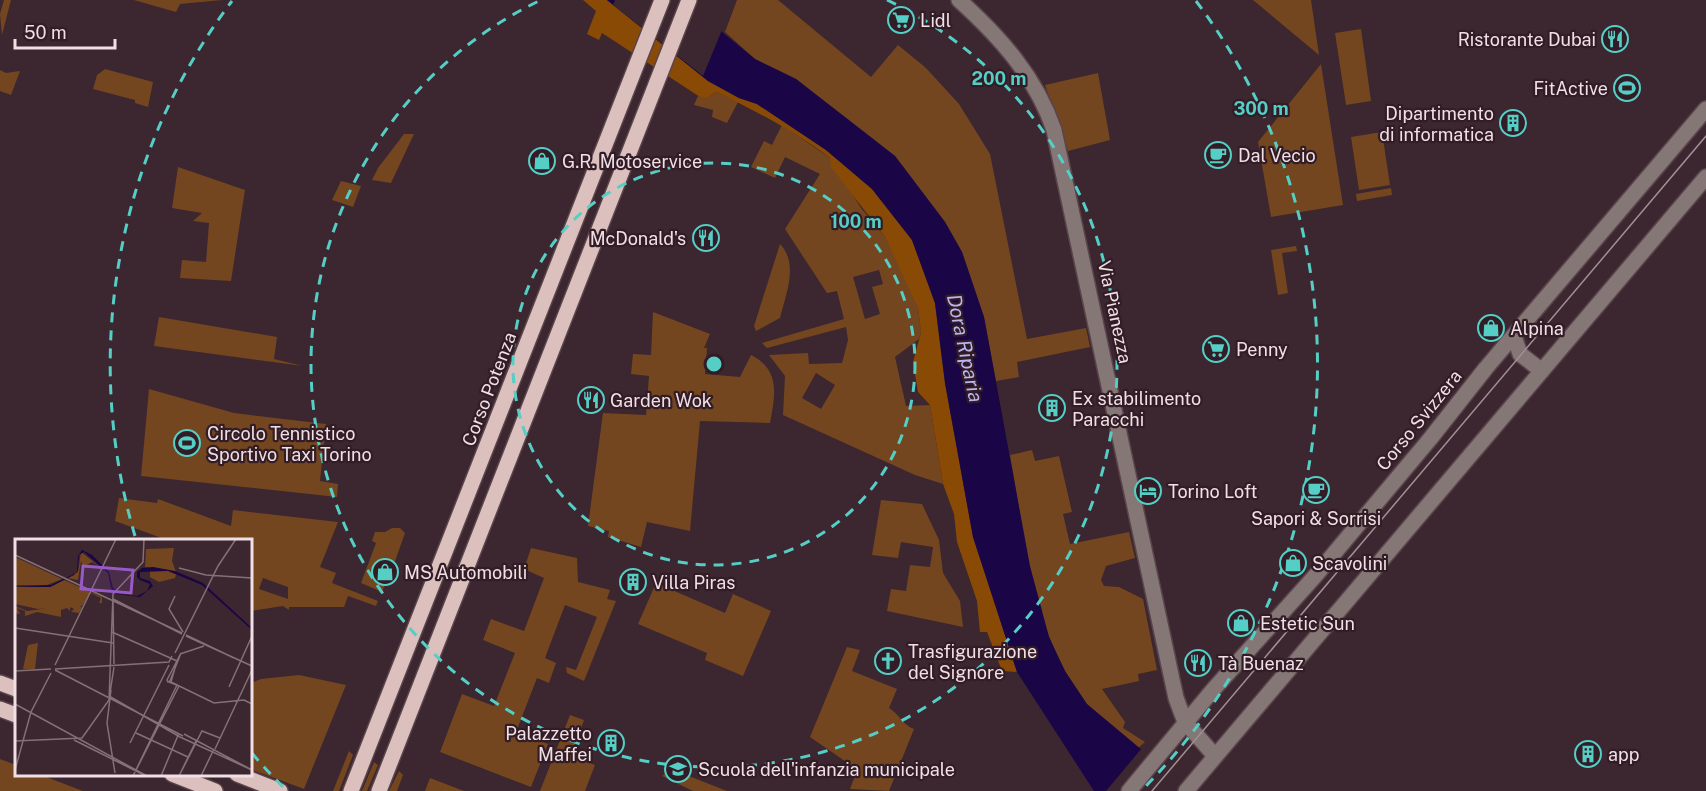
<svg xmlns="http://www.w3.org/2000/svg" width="1706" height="791" font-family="'Public Sans',sans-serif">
<rect width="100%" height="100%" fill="#3c262f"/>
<path fill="#734620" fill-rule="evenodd" d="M 4,0 L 11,0 L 2,35 L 0,14 Z
M 134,0 L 222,0 L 180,4 L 176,12 Z
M 737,0 L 778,0 L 871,77 L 898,45 L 926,68 L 959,104 L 990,154 L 1027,339 L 1086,328 L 1090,347 L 1017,362 L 1019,377 L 996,381 L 984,317 L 962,252 L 945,222 L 895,156 L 796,79 L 755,59 L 725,32 Z
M 1253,0 L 1311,0 L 1319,55 Z
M 1361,29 L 1371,101 L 1346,105 L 1335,33 Z
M 1321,64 L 1343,205 L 1271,217 L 1258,142 Z
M 105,69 L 153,82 L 148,107 L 135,103 L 135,100 L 93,89 L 97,75 Z
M 0,70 L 6,73 L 20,71 L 11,95 L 0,91 Z
M 1098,73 L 1110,140 L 1068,151 L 1045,85 Z
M 716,92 L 738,102 L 727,123 L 712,117 L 713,110 L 694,105 L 698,96 L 706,99 Z
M 782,125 L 830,158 L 861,208 L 885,237 L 907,280 L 918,308 L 921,332 L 919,339 L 895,357 L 906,406 L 930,405 L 943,484 L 915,475 L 783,415 L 785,376 L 769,355 L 808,353 L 809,364 L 842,363 L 848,340 L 846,327 L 767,348 L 762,343 L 844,319 L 837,291 L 827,293 L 785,229 L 820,174 L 785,157 L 775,178 L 751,167 L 764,141 L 772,145 ZM 879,270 L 883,284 L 872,287 L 880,314 L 865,319 L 853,277 ZM 816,373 L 835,385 L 821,409 L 802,398 Z
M 1382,132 L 1390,185 L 1359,190 L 1351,137 Z
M 404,134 L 414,134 L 391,183 L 372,180 L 378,168 Z
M 178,167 L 245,190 L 231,281 L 180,278 L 182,260 L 206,262 L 209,223 L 193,221 L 202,213 L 172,208 Z
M 341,181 L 361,186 L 353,207 L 332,200 Z
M 1391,188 L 1392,195 L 1357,201 L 1356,194 Z
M 780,244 C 799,264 786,293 780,318 L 756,331 L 754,326 Z
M 1296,246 L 1297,251 L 1282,253 L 1288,293 L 1278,295 L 1271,250 Z
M 653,312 L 710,334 L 704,348 L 707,348 L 705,374 L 740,377 L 751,355 C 781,370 775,396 770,423 L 700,421 L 690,531 L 647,522 L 641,547 L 608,537 L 609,531 L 588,526 L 603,413 L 646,415 L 649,376 L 631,374 L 633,354 L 651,355 Z
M 159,317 L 277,337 L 274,359 L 303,366 L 154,346 Z
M 149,389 L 234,413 L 326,424 L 320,481 L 338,484 L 337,497 L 141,476 Z
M 1032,450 L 1035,461 L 1059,456 L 1072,512 L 1063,514 L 1070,544 L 1129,532 L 1135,558 L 1106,566 L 1101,580 L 1104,586 L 1119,587 L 1143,599 L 1157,670 L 1138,674 L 1139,681 L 1102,689 L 1125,722 L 1123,728 L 1145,742 L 1138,748 C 1121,734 1099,720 1086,703 C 1032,634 1025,538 1010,455 Z
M 119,498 L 157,503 L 158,499 L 231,526 L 233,510 L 338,522 L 320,567 L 336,573 L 332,583 L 378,601 L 376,606 L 348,596 L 344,607 L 289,607 L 289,610 L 283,606 L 251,611 L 250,540 L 167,540 L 115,521 ZM 263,578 L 288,587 L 288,599 L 259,589 Z
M 881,500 L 922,504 L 939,540 L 943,573 L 960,601 L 963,627 L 887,611 L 891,589 L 906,591 L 910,565 L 930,567 L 933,547 L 901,542 L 898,558 L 872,555 Z
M 392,528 L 400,528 L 405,533 L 393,567 L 389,567 L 386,574 L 388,577 L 382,592 L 361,583 L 376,543 L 372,541 L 375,532 L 385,532 Z
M 531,548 L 577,558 L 578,582 L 610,590 L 607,599 L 616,601 L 584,681 L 567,673 L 566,667 L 576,670 L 597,617 L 565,605 L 545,658 L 556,663 L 549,683 L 537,678 L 516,732 L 548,744 L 531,787 L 440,752 L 462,694 L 494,706 L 515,653 L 483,640 L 491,619 L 524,631 L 544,578 L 524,569 Z
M 656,583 L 725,613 L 733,594 L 771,611 L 743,676 L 705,660 L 707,653 L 638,624 Z
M 847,647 L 860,650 L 852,671 L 897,689 L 889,708 C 899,714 903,725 914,729 L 889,791 L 850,789 L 855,776 L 855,768 L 810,737 Z
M 299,675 L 346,685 L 304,789 L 250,769 L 251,683 L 261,679 Z
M 570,715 L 584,720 L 571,756 L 595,765 L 585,791 L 540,791 Z
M 349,751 L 353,755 L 339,791 L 333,791 Z
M 0,759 L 16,765 L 16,774 L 41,775 L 83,791 L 0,791 Z
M 374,762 L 378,765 L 367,791 L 362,791 Z
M 671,769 L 727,791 L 693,791 L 662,776 Z
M 399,771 L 403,775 L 397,791 L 389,791 Z
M 430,778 L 464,791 L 425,791 Z"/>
<path fill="#884a05" d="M 583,0 L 607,0 L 708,81 L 739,98 L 757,104 L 826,150 L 872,189 L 912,240 L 935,303 L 945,383 L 973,537 L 1017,672 L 1002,671 L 987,632 L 980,632 L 977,601 L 957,542 L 954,514 L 943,484 L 930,405 L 918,392 L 913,362 L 921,332 L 918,308 L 885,237 L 831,167 L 830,158 C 794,131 756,111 716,92 L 706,99 L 700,97 L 602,33 L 599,40 L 587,34 L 596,11 Z"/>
<path fill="#1a0547" d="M 607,0 L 683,0 L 755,59 L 796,79 L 895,156 L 945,222 L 962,252 L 984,317 L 1030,566 L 1049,637 L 1065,671 L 1087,704 L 1191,791 L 1094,791 L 1017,672 L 973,537 L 945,383 L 935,303 L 912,240 L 872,189 L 826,150 L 757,104 L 739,98 L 708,81 Z"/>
<path fill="#3c262f" d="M 615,0 L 683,0 L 722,30 L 703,76 L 613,5 Z
M 1142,748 L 1193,789 L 1194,791 L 1106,791 Z"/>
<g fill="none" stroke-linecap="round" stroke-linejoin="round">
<defs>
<path id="minor" d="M 959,0 C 1000,37 1036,77 1054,130 L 1176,698 L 1185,722 L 1215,756
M 1514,336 L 1520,354 L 1542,371
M 1129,791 L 1212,691 L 1316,575 L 1430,439 L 1486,368 L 1706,109
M 1186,791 L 1706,177"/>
<path id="major" d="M 0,683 L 16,689
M 0,709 L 16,715
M 172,774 L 215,791
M 237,774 L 280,791
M 351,791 L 662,0
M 379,791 L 689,0"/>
</defs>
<use href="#minor" stroke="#59444c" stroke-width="18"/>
<use href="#major" stroke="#59444c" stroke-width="18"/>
<use href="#minor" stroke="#847775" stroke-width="15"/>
<use href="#major" stroke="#dcc0bd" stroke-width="15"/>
<path stroke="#a29097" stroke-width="1.5" d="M 1152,791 L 1706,136"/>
</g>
<g fill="none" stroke="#55cec6" stroke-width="3" stroke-dasharray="10 8">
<circle cx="714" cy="364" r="201"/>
<path d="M887 0A403 403 0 1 1 541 0"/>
<path d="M283 787A604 604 0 0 1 251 752M135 536A604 604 0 0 1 232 1M1196 1A604 604 0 0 1 1145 787"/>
</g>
<defs>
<symbol id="supermarket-ring" viewBox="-11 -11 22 22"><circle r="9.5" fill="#321c25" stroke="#55cec6" stroke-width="1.5"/><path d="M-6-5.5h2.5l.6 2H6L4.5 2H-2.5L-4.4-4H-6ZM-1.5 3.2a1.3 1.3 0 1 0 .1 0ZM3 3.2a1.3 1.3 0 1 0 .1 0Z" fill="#55cec6"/></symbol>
<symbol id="restaurant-ring" viewBox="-11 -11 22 22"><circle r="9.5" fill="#321c25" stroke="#55cec6" stroke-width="1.5"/><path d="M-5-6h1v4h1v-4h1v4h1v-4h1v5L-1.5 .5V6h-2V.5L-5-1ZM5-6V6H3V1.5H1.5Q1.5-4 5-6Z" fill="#55cec6"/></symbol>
<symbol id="stadium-ring" viewBox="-11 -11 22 22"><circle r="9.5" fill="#321c25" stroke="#55cec6" stroke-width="1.5"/><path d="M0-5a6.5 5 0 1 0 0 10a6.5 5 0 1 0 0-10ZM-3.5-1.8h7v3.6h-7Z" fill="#55cec6"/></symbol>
<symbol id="building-ring" viewBox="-11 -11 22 22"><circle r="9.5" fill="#321c25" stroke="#55cec6" stroke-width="1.5"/><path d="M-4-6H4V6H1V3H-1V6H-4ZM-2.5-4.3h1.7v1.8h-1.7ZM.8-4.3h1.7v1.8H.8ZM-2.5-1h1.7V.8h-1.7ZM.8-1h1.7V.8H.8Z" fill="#55cec6"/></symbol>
<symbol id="cafe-ring" viewBox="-11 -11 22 22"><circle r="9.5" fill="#321c25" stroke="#55cec6" stroke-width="1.5"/><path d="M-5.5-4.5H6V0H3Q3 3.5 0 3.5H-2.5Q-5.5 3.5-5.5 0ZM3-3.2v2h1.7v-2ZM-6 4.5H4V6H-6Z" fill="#55cec6"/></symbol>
<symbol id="shop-ring" viewBox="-11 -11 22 22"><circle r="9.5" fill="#321c25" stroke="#55cec6" stroke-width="1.5"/><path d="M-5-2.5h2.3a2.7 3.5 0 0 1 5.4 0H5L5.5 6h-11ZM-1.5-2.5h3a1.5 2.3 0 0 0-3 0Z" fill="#55cec6"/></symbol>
<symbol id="hotel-ring" viewBox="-11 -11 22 22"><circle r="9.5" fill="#321c25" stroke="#55cec6" stroke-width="1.5"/><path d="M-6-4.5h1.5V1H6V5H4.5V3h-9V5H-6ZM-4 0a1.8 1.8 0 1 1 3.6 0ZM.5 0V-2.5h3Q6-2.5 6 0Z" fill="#55cec6"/></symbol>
<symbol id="church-ring" viewBox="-11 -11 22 22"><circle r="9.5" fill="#321c25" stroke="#55cec6" stroke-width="1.5"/><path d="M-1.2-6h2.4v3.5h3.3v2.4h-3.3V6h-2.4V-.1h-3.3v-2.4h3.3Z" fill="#55cec6"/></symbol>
<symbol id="school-ring" viewBox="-11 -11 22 22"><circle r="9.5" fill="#321c25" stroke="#55cec6" stroke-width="1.5"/><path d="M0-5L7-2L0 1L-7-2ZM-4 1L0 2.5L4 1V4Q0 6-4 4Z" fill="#55cec6"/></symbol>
</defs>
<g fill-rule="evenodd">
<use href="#supermarket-ring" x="886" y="5" width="30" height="30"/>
<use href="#restaurant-ring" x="1600" y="24" width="30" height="30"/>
<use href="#stadium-ring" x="1612" y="73" width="30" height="30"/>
<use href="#building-ring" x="1498" y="108" width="30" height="30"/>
<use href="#cafe-ring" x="1203" y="140" width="30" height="30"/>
<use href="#shop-ring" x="527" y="146" width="30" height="30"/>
<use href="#restaurant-ring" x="691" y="223" width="30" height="30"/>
<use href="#shop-ring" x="1476" y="313" width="30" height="30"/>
<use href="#supermarket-ring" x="1201" y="334" width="30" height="30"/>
<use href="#restaurant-ring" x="576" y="385" width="30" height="30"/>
<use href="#building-ring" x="1037" y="393" width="30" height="30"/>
<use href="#stadium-ring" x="172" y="428" width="30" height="30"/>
<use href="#cafe-ring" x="1301" y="475" width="30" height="30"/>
<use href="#hotel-ring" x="1133" y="476" width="30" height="30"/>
<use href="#shop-ring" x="1278" y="548" width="30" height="30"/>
<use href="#shop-ring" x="370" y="557" width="30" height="30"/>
<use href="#building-ring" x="618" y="567" width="30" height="30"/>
<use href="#shop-ring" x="1226" y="608" width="30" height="30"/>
<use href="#church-ring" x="873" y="646" width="30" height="30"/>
<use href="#restaurant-ring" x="1183" y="648" width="30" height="30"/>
<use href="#building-ring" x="596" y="728" width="30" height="30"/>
<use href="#building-ring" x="1573" y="739" width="30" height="30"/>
<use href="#school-ring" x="663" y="754" width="30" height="30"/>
</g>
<g text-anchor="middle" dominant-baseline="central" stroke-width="4.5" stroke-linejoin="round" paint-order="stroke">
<g font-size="18" fill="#f0e0e6" stroke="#321c25" text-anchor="start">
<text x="920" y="20">Lidl</text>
<text x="1596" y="39" text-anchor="end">Ristorante Dubai</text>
<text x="1608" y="88" text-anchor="end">FitActive</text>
<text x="1494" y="113" text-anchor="end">Dipartimento<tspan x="1494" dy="21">di informatica</tspan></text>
<text x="1238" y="155">Dal Vecio</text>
<text x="562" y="161">G.R. Motoservice</text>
<text x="686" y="238" text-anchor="end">McDonald's</text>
<text x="1510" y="328">Alpina</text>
<text x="1236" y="349">Penny</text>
<text x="1072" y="398">Ex stabilimento<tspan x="1072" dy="21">Paracchi</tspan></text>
<text x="610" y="400">Garden Wok</text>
<text x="207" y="433">Circolo Tennistico<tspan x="207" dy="21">Sportivo Taxi Torino</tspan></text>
<text x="1168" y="491">Torino Loft</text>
<text x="1316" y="518" text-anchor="middle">Sapori &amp; Sorrisi</text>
<text x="1312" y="563">Scavolini</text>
<text x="404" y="572">MS Automobili</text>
<text x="652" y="582">Villa Piras</text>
<text x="1260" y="623">Estetic Sun</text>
<text x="908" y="651">Trasfigurazione<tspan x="908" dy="21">del Signore</tspan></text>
<text x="1218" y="663">Tà Buenaz</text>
<text x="592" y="733" text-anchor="end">Palazzetto<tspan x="592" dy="21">Maffei</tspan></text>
<text x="1608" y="754">app</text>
<text x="698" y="769">Scuola dell'infanzia municipale</text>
</g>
<g font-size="18" fill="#f0e0e6" stroke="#321c25">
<text transform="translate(1115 312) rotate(78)">Via Pianezza</text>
<text transform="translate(489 389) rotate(-69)">Corso Potenza</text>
<text transform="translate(1419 420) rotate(-51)">Corso Svizzera</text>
</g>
<g font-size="20" font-style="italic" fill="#bab6f2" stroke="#321c25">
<text transform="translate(965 348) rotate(78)">Dora Riparia</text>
</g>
</g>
<g transform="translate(15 539)">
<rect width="237" height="237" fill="#3c262f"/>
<path d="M 159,9 L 157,22 L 161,33 L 130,28 L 131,10 ZM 66,13 L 84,27 L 77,23 L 68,28 L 66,22 L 63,41 L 52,39 L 63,33 ZM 0,18 L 47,40 L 32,46 L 0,46 ZM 131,30 L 153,32 L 161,35 L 160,39 L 144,43 L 135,38 L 135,32 ZM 49,41 L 87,58 L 87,64 L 84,64 L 86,59 L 76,54 L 67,67 L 23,70 L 0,65 L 0,48 L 35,48 ZM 58,66 L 67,68 L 64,74 L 56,73 L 59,70 L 55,68 L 55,72 L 52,69 L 46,71 L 46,78 L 22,73 L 10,77 L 10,72 L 2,69 L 5,75 L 0,74 L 0,67 L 12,72 ZM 23,104 L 20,130 L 8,130 L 13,106 Z" fill="#734620"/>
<path d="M 67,11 L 77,16 L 94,33 L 98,49 L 105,55 L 122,57 L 132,52 L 135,45 L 125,41 L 122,38 L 122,33 L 127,29 L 138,28 L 160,32 L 188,44 L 237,89 L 237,91 L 187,46 L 153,32 L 125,33 L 125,39 L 135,42 L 138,47 L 125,58 L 101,55 L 96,49 L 93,34 L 69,13 L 64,16 L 63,31 L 59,36 L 35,48 L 0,48 L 36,46 L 57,36 L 62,33 L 63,17 Z" fill="#1a0547"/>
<path fill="none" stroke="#847078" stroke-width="1.5" d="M 0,16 L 167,94M 164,29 L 191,36M 191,36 L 237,39M 160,57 L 154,70 L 168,93M 98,60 L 167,95M 98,62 L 99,125M 0,89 L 98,104M 97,93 L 162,122 L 156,143 L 199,164 L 229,161 L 237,165M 171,96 L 219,119M 171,97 L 237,127M 160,114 L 203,27 L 221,0M 166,114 L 155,142 L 153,143 L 152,141 ZM 165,115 L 189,107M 40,126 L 101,0M 40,130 L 154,123 L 157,117M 40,131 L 168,197M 0,132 L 36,130M 214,148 L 237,97M 96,151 L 92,184 L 100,234M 95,154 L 99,128M 94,157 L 165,198 L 237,231M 0,165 L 132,237M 121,194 L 173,218M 169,195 L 237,231M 59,201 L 131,237M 0,202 L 67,199 L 94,161 L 98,55 L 128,23 L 129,0M 115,204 L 154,126M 200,210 L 237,131M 0,231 L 16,173 L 36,134M 118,237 L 164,147 L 154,143M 118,237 L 162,146M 146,237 L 164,194M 164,237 L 181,202M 164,237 L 187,192 L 205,199M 186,237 L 199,210"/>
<path fill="#9859c9" fill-opacity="0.15" stroke="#9859c9" stroke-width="3" d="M 68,27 L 118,31 L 116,54 L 66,50 Z"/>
<rect width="237" height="237" fill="none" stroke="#f0e0e6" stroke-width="3"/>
</g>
<circle cx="714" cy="364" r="9" fill="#55cec6" stroke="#321c25" stroke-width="3"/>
<g font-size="18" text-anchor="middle" font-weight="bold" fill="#55cec6" stroke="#321c25" stroke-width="4.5" stroke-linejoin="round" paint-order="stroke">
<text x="999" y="85">200 m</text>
<text x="1261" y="115">300 m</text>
<text x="856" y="228">100 m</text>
</g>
<path d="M15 39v9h100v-9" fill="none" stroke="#f0e0e6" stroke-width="3"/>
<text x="24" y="39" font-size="18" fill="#f0e0e6" stroke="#321c25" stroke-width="4.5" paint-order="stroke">50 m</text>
</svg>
